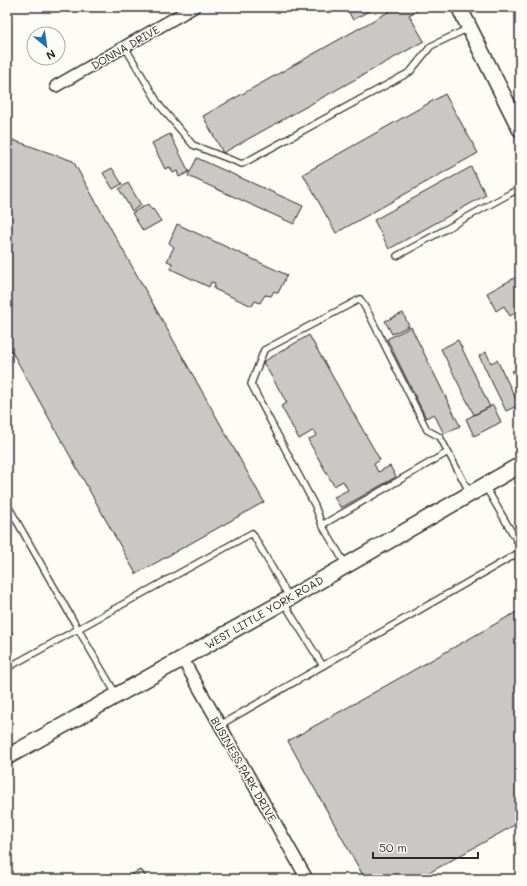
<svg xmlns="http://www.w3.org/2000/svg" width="527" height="886" font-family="Mali,sans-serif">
<rect width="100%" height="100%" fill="#fdfcf7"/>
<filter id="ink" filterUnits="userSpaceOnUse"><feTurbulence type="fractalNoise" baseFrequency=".025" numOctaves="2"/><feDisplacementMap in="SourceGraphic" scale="8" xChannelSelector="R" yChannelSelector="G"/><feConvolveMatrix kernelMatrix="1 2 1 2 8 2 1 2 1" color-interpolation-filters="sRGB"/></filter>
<g filter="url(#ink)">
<path fill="#c9c8c4" stroke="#2b2b2b" d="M 346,7 L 376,7 L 353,20 Z
M 397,7 L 424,7 L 409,15 L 424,41 L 223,153 L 203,116 Z
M 513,7 L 520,7 L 520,21 Z
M 445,94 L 478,153 L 336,233 L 303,174 Z
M 170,134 L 189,172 L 179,177 L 177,171 L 173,173 L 170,167 L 165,169 L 152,143 Z
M 7,138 L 73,161 L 264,502 L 136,574 L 7,343 Z
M 197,158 L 303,206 L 294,224 L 188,176 Z
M 471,167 L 486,195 L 389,249 L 374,220 Z
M 112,168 L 122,184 L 113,189 L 103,173 Z
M 128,183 L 141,205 L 132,211 L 119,189 Z
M 148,204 L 152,210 L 153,209 L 161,221 L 143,231 L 132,213 Z
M 177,224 L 287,275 L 278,293 L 274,291 L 271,296 L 265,295 L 260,303 L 255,301 L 252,306 L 214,289 L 215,283 L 211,282 L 209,287 L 171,269 L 172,263 L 167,261 L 174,247 L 169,243 Z
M 520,275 L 520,310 L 510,316 L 504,306 L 496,311 L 487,293 Z
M 403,313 L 409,326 L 392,334 L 385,321 Z
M 411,327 L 460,426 L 444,434 L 434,414 L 426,418 L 387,339 Z
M 309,335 L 380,460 L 374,464 L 378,472 L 390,466 L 396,477 L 341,508 L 334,497 L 348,490 L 343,481 L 334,486 L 308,440 L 317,435 L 314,430 L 299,439 L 281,406 L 287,403 L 263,362 Z
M 458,340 L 490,407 L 474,415 L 441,349 Z
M 486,352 L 491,363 L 497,360 L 519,405 L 506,411 L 479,356 Z
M 520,368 L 520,387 L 512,371 Z
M 493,405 L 501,422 L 474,436 L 466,419 Z
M 520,610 L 520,822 L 418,879 L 365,879 L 288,741 Z
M 7,623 L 13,634 L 7,638 Z"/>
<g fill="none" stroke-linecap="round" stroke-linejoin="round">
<defs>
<path id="service" d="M 125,47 L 160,106 L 193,145 L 242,164 L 410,72 L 431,46 L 469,28
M 397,256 L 520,188
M 485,486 L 520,546
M 7,504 L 78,629 L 252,533 L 289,597
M 322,525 L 315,506 L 251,384 L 264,350 L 360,299 L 369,314 L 427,430 L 440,437 L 448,452
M 346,565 L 322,525 L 448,452 L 470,493
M 284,603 L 323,666
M 7,668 L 78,629 L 116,694
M 220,725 L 520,552
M 131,879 L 140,874 L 143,879"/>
<path id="minor" d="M 56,86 L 194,7
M 182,658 L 307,879"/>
<path id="secondary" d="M 459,7 L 520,129
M 7,757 L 283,602 L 520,465"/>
</defs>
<use href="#service" stroke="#2b2b2b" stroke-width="8"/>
<use href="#minor" stroke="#2b2b2b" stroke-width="14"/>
<use href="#secondary" stroke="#2b2b2b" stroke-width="18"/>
<use href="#service" stroke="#fdfcf7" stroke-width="5.5"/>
<use href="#minor" stroke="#fdfcf7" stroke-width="11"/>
<use href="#secondary" stroke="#fdfcf7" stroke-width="15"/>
</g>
</g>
<g text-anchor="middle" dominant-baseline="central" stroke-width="3" stroke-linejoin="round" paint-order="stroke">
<g font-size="11" fill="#2b2b2b" stroke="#fdfcf7">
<text transform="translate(125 47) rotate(-30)">DONNA DRIVE</text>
<text transform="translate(264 612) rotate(-30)">WEST LITTLE YORK ROAD</text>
<text transform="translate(244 769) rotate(60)">BUSINESS PARK DRIVE</text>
</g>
</g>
<rect width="527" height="886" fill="none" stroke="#fdfcf7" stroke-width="24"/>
<rect x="12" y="12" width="503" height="862" fill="none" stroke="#2b2b2b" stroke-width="1.5" filter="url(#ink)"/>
<g transform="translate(46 46) rotate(151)"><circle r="19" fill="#fdfcf7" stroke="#a9a8a5"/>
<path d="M0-3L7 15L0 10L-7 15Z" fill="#1f6fb2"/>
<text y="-6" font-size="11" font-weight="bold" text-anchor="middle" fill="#2b2b2b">N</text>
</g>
<path d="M373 852v6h105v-6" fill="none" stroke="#2b2b2b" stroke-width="2"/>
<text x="379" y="852" font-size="12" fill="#2b2b2b" stroke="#fdfcf7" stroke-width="3" paint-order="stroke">50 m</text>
</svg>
